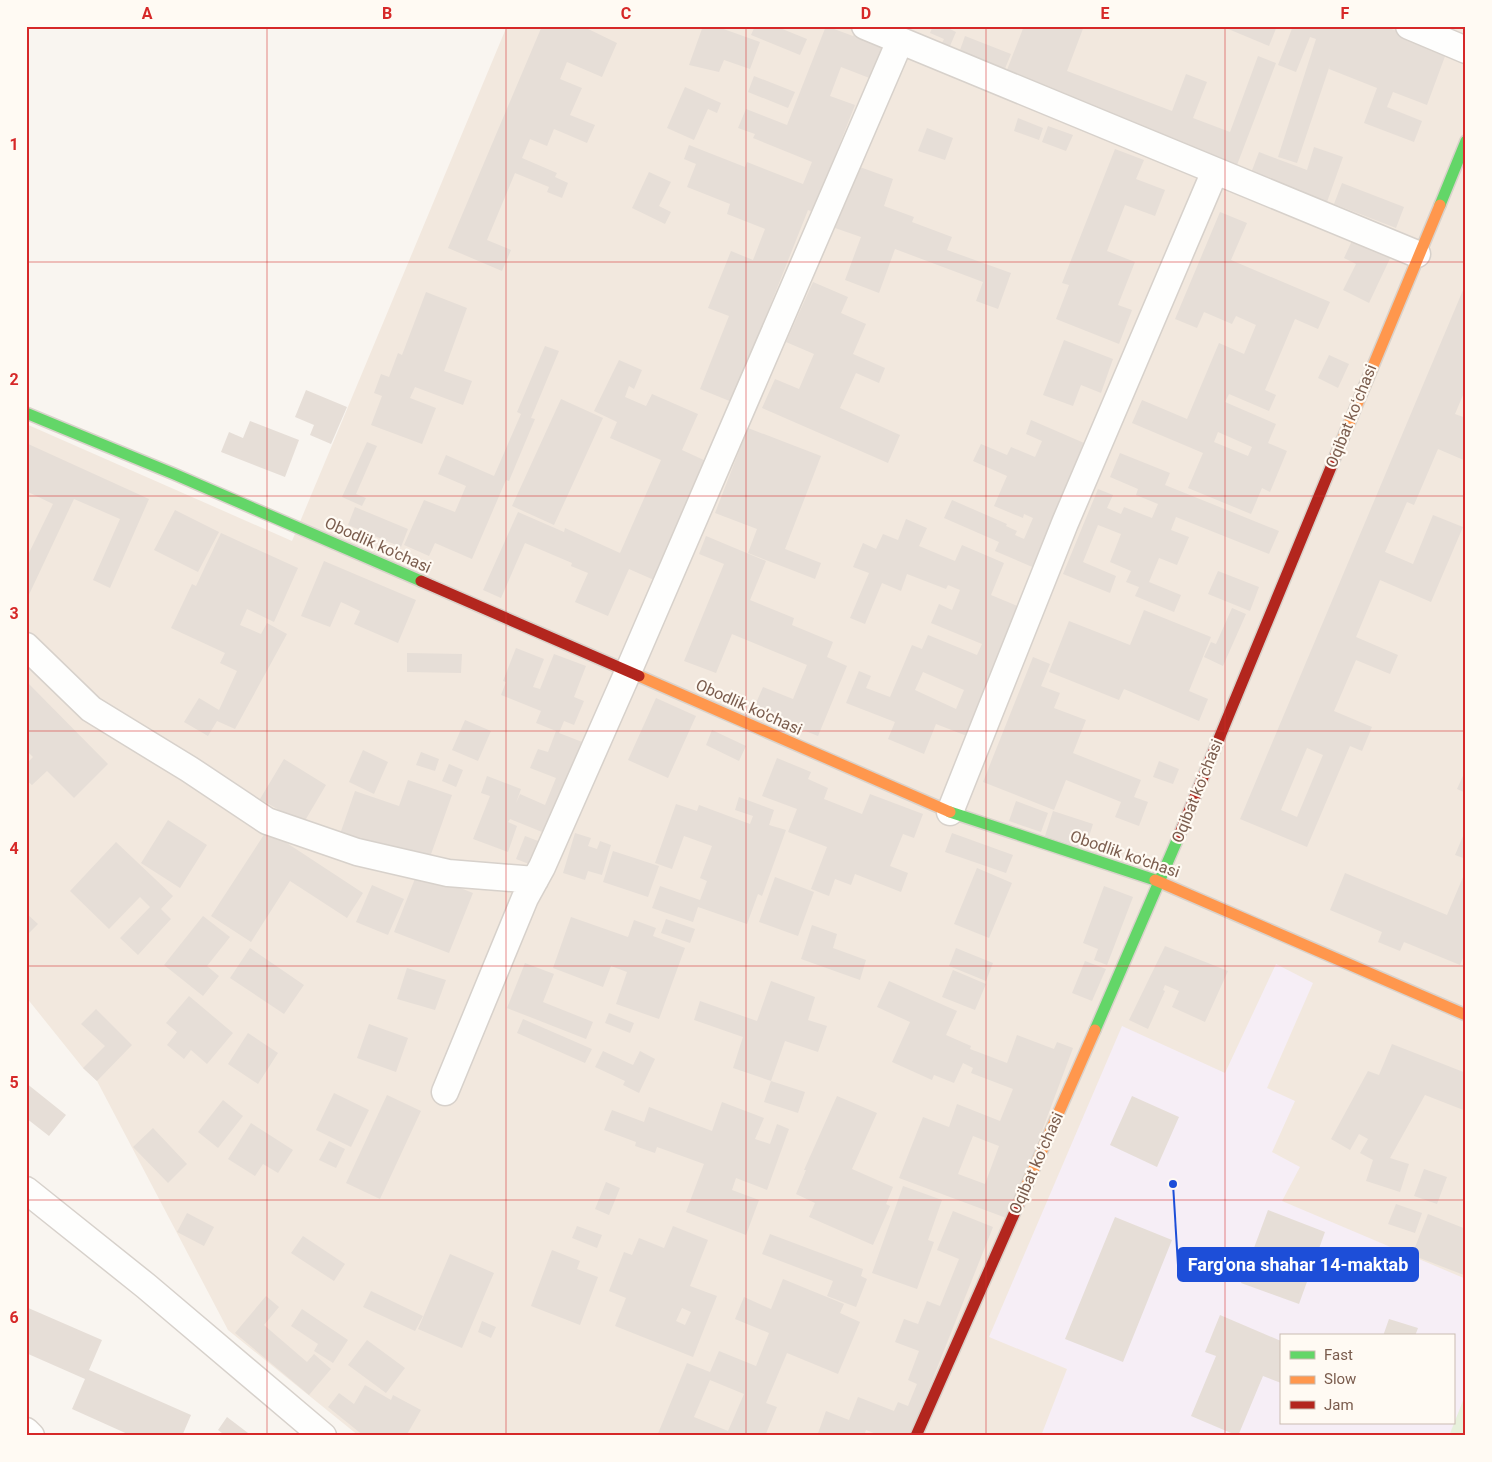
<svg xmlns="http://www.w3.org/2000/svg" width="1492" height="1462" font-family="Roboto,sans-serif">
<rect width="100%" height="100%" fill="#f9f5f0"/>
<path fill="#f2e8de" fill-rule="evenodd" d="M 507,26 L 1466,26 L 1466,1436 L 359,1436 L 228,1330 L 97,1081 L 83,1068 L 26,997 L 26,424 L 292,541 ZM 1281,1336 L 1453,1336 L 1453,1423 L 1281,1423 Z"/>
<path fill="#f6eef6" fill-rule="evenodd" d="M 1276,964 L 1313,983 L 1267,1088 L 1295,1101 L 1272,1152 L 1300,1167 L 1282,1201 L 1466,1279 L 1466,1436 L 1041,1436 L 1067,1369 L 989,1337 L 1122,1026 L 1225,1073 ZM 1281,1336 L 1453,1336 L 1453,1423 L 1281,1423 Z"/>
<path fill="#e7f0db" d="M 1466,1393 L 1466,1436 L 1449,1436 Z"/>
<path fill="#e6ded7" fill-rule="evenodd" d="M 542,26 L 582,26 L 617,43 L 602,77 L 567,62 L 560,79 L 582,88 L 570,115 L 595,125 L 587,143 L 554,129 L 547,146 L 530,139 L 522,158 L 557,173 L 555,177 L 568,183 L 562,198 L 547,192 L 549,187 L 515,173 L 487,240 L 511,250 L 502,271 L 448,248 Z
M 703,26 L 715,26 L 760,42 L 750,69 L 724,60 L 719,72 L 689,65 Z
M 755,26 L 775,26 L 807,39 L 800,55 L 751,35 Z
M 826,26 L 853,36 L 855,32 L 886,44 L 872,79 L 841,67 L 830,96 L 855,105 L 813,212 L 808,210 L 732,402 L 700,389 L 729,316 L 708,308 L 731,251 L 753,260 L 765,229 L 727,214 L 730,204 L 687,187 L 696,164 L 684,159 L 689,145 L 745,167 L 747,162 L 803,184 L 812,162 L 753,138 L 755,134 L 738,128 L 746,109 L 787,125 Z
M 933,26 L 949,26 L 948,28 L 956,32 L 950,46 L 942,43 L 944,39 L 930,33 Z
M 1024,26 L 1084,26 L 1067,71 L 1172,111 L 1186,74 L 1207,82 L 1193,118 L 1230,132 L 1258,56 L 1276,63 L 1237,165 L 1005,75 Z
M 1221,26 L 1277,26 L 1269,46 Z
M 1293,26 L 1384,26 L 1447,51 L 1427,105 L 1393,92 L 1387,107 L 1422,121 L 1414,142 L 1364,123 L 1377,88 L 1329,69 L 1330,65 L 1297,163 L 1278,157 L 1316,39 L 1310,37 L 1296,72 L 1278,65 Z
M 965,36 L 1011,54 L 1004,71 L 959,53 Z
M 754,76 L 795,92 L 788,108 L 748,92 Z
M 685,87 L 721,103 L 717,113 L 708,109 L 694,140 L 667,128 Z
M 1018,118 L 1043,128 L 1039,140 L 1014,131 Z
M 1048,126 L 1073,135 L 1066,151 L 1042,142 Z
M 927,128 L 953,138 L 945,160 L 918,151 Z
M 1314,147 L 1343,157 L 1327,202 L 1251,173 L 1259,152 L 1307,170 Z
M 1115,149 L 1144,160 L 1136,179 L 1165,190 L 1155,216 L 1125,205 L 1107,251 L 1135,262 L 1118,305 L 1132,310 L 1119,344 L 1056,319 L 1069,285 L 1062,283 Z
M 857,166 L 893,179 L 884,206 L 914,217 L 912,222 L 952,237 L 947,250 L 1011,273 L 998,309 L 976,301 L 983,282 L 895,249 L 879,293 L 845,280 L 861,237 L 835,228 Z
M 649,172 L 671,182 L 659,206 L 671,212 L 665,224 L 632,208 Z
M 1342,183 L 1404,207 L 1396,228 L 1334,204 Z
M 1220,212 L 1247,223 L 1231,260 L 1330,302 L 1318,329 L 1295,319 L 1265,390 L 1276,395 L 1269,411 L 1229,394 L 1225,402 L 1276,424 L 1268,443 L 1287,451 L 1270,492 L 1262,488 L 1251,514 L 1188,488 L 1203,453 L 1132,423 L 1142,400 L 1187,419 L 1219,343 L 1244,354 L 1256,325 L 1236,316 L 1232,324 L 1204,312 L 1197,328 L 1175,319 ZM 1218,432 L 1252,447 L 1248,456 L 1214,442 Z
M 1356,232 L 1394,250 L 1369,303 L 1343,290 L 1356,264 L 1344,258 Z
M 813,282 L 848,297 L 841,313 L 866,324 L 853,354 L 885,368 L 879,383 L 856,373 L 840,408 L 900,435 L 888,463 L 762,408 L 775,379 L 799,389 L 814,354 L 786,342 Z
M 1466,283 L 1466,388 L 1455,414 L 1466,418 L 1466,461 L 1438,449 L 1414,505 L 1407,502 L 1385,552 L 1413,564 L 1433,515 L 1463,527 L 1431,602 L 1380,580 L 1356,637 L 1398,655 L 1390,674 L 1356,660 L 1334,711 L 1372,727 L 1362,751 L 1350,746 L 1307,847 L 1240,819 ZM 1307,748 L 1323,755 L 1297,817 L 1281,810 Z
M 426,292 L 467,308 L 444,371 L 472,381 L 463,405 L 415,387 L 410,398 L 436,408 L 422,444 L 371,425 L 382,396 L 374,393 L 381,374 L 389,377 L 398,353 L 402,355 Z
M 1064,340 L 1113,359 L 1101,393 L 1081,385 L 1073,406 L 1043,395 Z
M 545,346 L 559,351 L 531,418 L 535,419 L 509,481 L 506,480 L 472,559 L 435,543 L 429,556 L 404,545 L 424,500 L 455,512 L 466,486 L 438,474 L 446,455 L 494,476 L 521,414 L 517,412 Z
M 1329,355 L 1349,364 L 1338,388 L 1318,378 Z
M 619,360 L 642,370 L 634,389 L 629,386 L 625,397 L 646,406 L 652,394 L 698,414 L 682,450 L 706,461 L 654,580 L 629,569 L 608,616 L 575,602 L 588,573 L 571,566 L 572,563 L 525,543 L 501,598 L 483,590 L 518,512 L 564,532 L 565,528 L 620,553 L 661,460 L 610,438 L 617,422 L 594,411 Z
M 306,390 L 347,407 L 331,444 L 310,435 L 314,425 L 295,417 Z
M 561,399 L 603,418 L 554,525 L 512,506 Z
M 1031,420 L 1091,446 L 1037,569 L 995,551 L 999,542 L 944,518 L 952,500 L 1007,524 L 1006,526 L 1017,531 L 1015,535 L 1024,539 L 1033,518 L 1024,514 L 1023,518 L 994,506 L 1007,476 L 973,461 L 981,444 L 1007,455 L 1011,447 L 1035,457 L 1042,441 L 1026,434 Z
M 250,421 L 299,440 L 285,477 L 221,452 L 229,432 L 243,438 Z
M 748,428 L 821,456 L 785,549 L 821,563 L 815,579 L 748,553 L 757,529 L 715,513 Z
M 367,442 L 377,446 L 356,494 L 366,498 L 362,506 L 342,497 Z
M 26,443 L 149,499 L 110,588 L 93,580 L 120,519 L 74,499 L 26,601 L 26,559 L 53,504 L 26,491 Z
M 1120,453 L 1170,473 L 1165,485 L 1279,531 L 1269,554 L 1176,517 L 1171,530 L 1189,537 L 1177,565 L 1159,558 L 1149,582 L 1181,595 L 1174,612 L 1135,596 L 1139,587 L 1126,582 L 1131,571 L 1110,562 L 1121,534 L 1098,525 L 1083,562 L 1116,576 L 1110,593 L 1063,574 L 1098,489 L 1113,495 L 1107,508 L 1121,514 L 1124,507 L 1152,518 L 1158,504 L 1136,495 L 1138,489 L 1110,477 Z
M 355,507 L 408,529 L 401,547 L 348,525 Z
M 175,510 L 219,532 L 198,572 L 154,550 Z
M 906,519 L 927,528 L 919,546 L 955,561 L 962,545 L 1004,563 L 991,595 L 1020,607 L 967,736 L 936,724 L 924,754 L 888,739 L 895,722 L 846,703 L 859,671 L 871,676 L 866,688 L 890,697 L 912,645 L 922,649 L 928,635 L 977,655 L 982,644 L 931,623 L 939,604 L 952,610 L 960,590 L 948,585 L 946,589 L 907,574 L 901,591 L 882,583 L 865,624 L 850,618 L 869,573 L 853,567 L 863,543 L 876,549 L 883,534 L 898,540 ZM 923,672 L 964,690 L 956,709 L 915,690 Z
M 221,533 L 298,568 L 274,622 L 247,609 L 240,625 L 261,634 L 267,623 L 287,634 L 235,729 L 217,721 L 208,736 L 184,722 L 199,698 L 219,710 L 237,671 L 220,663 L 225,653 L 171,628 L 192,584 L 196,586 Z
M 706,536 L 766,561 L 750,600 L 794,618 L 792,625 L 833,642 L 827,657 L 847,666 L 818,736 L 753,710 L 763,687 L 793,699 L 807,665 L 732,634 L 716,673 L 684,661 L 724,564 L 699,554 Z
M 324,561 L 416,600 L 398,643 L 354,624 L 360,611 L 341,602 L 330,627 L 301,616 Z
M 1218,571 L 1259,587 L 1250,611 L 1208,594 Z
M 1232,608 L 1246,614 L 1223,666 L 1204,657 L 1211,642 L 1216,644 Z
M 1144,610 L 1211,637 L 1189,691 L 1208,699 L 1199,721 L 1124,689 L 1119,700 L 1049,672 L 1069,621 L 1130,645 Z
M 516,648 L 544,659 L 533,687 L 540,689 L 554,654 L 586,666 L 574,697 L 584,701 L 574,725 L 564,721 L 559,733 L 590,745 L 552,836 L 510,819 L 508,822 L 517,826 L 508,852 L 473,839 L 490,796 L 481,793 L 487,776 L 521,789 L 516,803 L 520,794 L 545,805 L 556,778 L 530,768 L 538,749 L 548,752 L 556,731 L 536,723 L 541,711 L 501,695 L 506,682 L 503,681 Z
M 407,653 L 462,654 L 461,673 L 407,672 Z
M 1033,657 L 1050,664 L 1041,686 L 1060,693 L 1054,708 L 1086,720 L 1073,753 L 1141,780 L 1134,797 L 1148,802 L 1139,826 L 1115,817 L 1121,802 L 1066,780 L 1054,810 L 983,782 Z
M 26,681 L 108,764 L 74,798 L 47,771 L 32,785 L 26,780 L 26,764 L 33,757 L 26,750 Z
M 656,698 L 696,716 L 668,778 L 628,760 Z
M 465,720 L 491,731 L 478,761 L 452,750 Z
M 712,730 L 746,746 L 739,761 L 706,745 Z
M 363,750 L 388,762 L 374,794 L 349,782 Z
M 421,752 L 439,759 L 435,771 L 416,765 Z
M 777,758 L 811,772 L 808,779 L 828,788 L 824,799 L 862,814 L 870,794 L 923,814 L 914,838 L 903,834 L 890,866 L 908,873 L 901,892 L 855,874 L 851,885 L 835,879 L 829,896 L 811,889 L 827,847 L 788,832 L 797,809 L 762,796 Z
M 284,759 L 326,785 L 303,824 L 260,799 Z
M 1159,761 L 1179,769 L 1173,784 L 1153,777 Z
M 449,764 L 463,770 L 456,787 L 442,781 Z
M 1466,769 L 1466,793 L 1457,789 Z
M 408,780 L 452,795 L 429,860 L 340,834 L 355,791 L 399,806 Z
M 739,797 L 774,810 L 769,825 L 786,830 L 762,896 L 758,894 L 747,924 L 698,907 L 693,922 L 652,908 L 660,886 L 700,900 L 707,881 L 700,878 L 712,846 L 684,836 L 672,869 L 655,863 L 676,804 L 697,811 L 699,805 L 750,824 L 753,816 L 735,810 Z
M 1016,801 L 1048,813 L 1041,832 L 1009,821 Z
M 1053,811 L 1093,824 L 1085,849 L 1045,836 Z
M 168,820 L 207,845 L 180,888 L 141,863 Z
M 1466,829 L 1466,859 L 1455,855 Z
M 267,830 L 363,893 L 347,918 L 290,881 L 251,942 L 211,916 Z
M 575,833 L 591,838 L 588,846 L 597,849 L 600,841 L 611,845 L 602,875 L 588,871 L 585,880 L 563,873 Z
M 952,833 L 1013,855 L 1006,873 L 945,852 Z
M 525,836 L 546,844 L 537,867 L 516,859 Z
M 116,842 L 173,896 L 161,909 L 171,919 L 138,955 L 120,938 L 150,907 L 140,897 L 109,929 L 70,891 Z
M 613,851 L 659,866 L 648,897 L 603,882 Z
M 977,868 L 1012,883 L 989,938 L 954,924 Z
M 1466,870 L 1466,951 L 1460,965 L 1404,942 L 1400,951 L 1378,942 L 1382,932 L 1330,910 L 1345,873 L 1447,915 Z
M 418,871 L 473,893 L 449,953 L 394,932 Z
M 775,877 L 814,892 L 798,936 L 759,922 Z
M 372,885 L 404,899 L 388,935 L 356,922 Z
M 1104,886 L 1133,897 L 1107,965 L 1094,960 L 1098,949 L 1083,943 Z
M 26,913 L 38,924 L 26,936 Z
M 203,916 L 230,937 L 207,966 L 219,976 L 203,996 L 164,965 Z
M 571,917 L 628,937 L 634,920 L 656,928 L 653,936 L 685,948 L 659,1019 L 616,1004 L 627,972 L 611,966 L 603,987 L 553,968 Z
M 666,919 L 695,929 L 690,943 L 661,933 Z
M 812,925 L 837,934 L 833,948 L 866,960 L 860,980 L 801,959 Z
M 1165,946 L 1228,971 L 1205,1022 L 1172,1007 L 1179,991 L 1165,985 L 1163,990 L 1165,991 L 1148,1029 L 1129,1020 Z
M 250,948 L 304,985 L 284,1014 L 230,978 Z
M 956,948 L 993,963 L 986,981 L 949,966 Z
M 1085,961 L 1106,969 L 1092,1001 L 1072,993 Z
M 525,963 L 554,974 L 543,1002 L 593,1022 L 586,1039 L 507,1008 Z
M 407,968 L 446,980 L 435,1010 L 397,999 Z
M 953,970 L 986,984 L 975,1010 L 942,997 Z
M 771,981 L 815,997 L 808,1020 L 827,1026 L 818,1052 L 785,1041 L 771,1081 L 733,1068 L 743,1037 L 694,1020 L 700,1001 L 757,1021 Z
M 889,981 L 957,1011 L 946,1035 L 971,1046 L 970,1049 L 1007,1063 L 1017,1035 L 1054,1049 L 1057,1042 L 1073,1048 L 1009,1219 L 899,1178 L 923,1117 L 949,1127 L 957,1104 L 1000,1121 L 1013,1089 L 971,1073 L 973,1068 L 963,1063 L 954,1083 L 934,1075 L 932,1080 L 892,1062 L 910,1022 L 877,1007 ZM 973,1136 L 999,1146 L 985,1184 L 958,1174 Z
M 189,996 L 233,1033 L 207,1064 L 191,1050 L 184,1059 L 167,1045 L 177,1032 L 166,1023 Z
M 96,1009 L 132,1045 L 97,1081 L 83,1068 L 105,1046 L 81,1024 Z
M 609,1013 L 634,1023 L 630,1033 L 605,1023 Z
M 523,1019 L 592,1049 L 585,1063 L 517,1033 Z
M 369,1024 L 408,1038 L 396,1072 L 357,1058 Z
M 248,1033 L 278,1053 L 258,1084 L 228,1064 Z
M 1392,1044 L 1466,1073 L 1466,1111 L 1425,1095 L 1390,1158 L 1409,1164 L 1400,1192 L 1366,1181 L 1373,1160 L 1360,1153 L 1368,1139 L 1359,1134 L 1350,1150 L 1331,1139 L 1368,1071 L 1379,1075 Z
M 603,1051 L 633,1065 L 640,1051 L 655,1059 L 639,1093 L 623,1085 L 625,1081 L 595,1067 Z
M 771,1081 L 805,1092 L 798,1113 L 764,1102 Z
M 26,1083 L 66,1115 L 49,1136 L 26,1118 Z
M 334,1093 L 369,1110 L 351,1147 L 316,1130 Z
M 387,1095 L 421,1111 L 380,1199 L 346,1183 Z
M 837,1096 L 877,1113 L 852,1169 L 893,1187 L 886,1204 L 890,1206 L 873,1245 L 809,1217 L 815,1203 L 796,1194 L 806,1170 L 804,1170 Z
M 1132,1096 L 1179,1117 L 1157,1167 L 1110,1145 Z
M 223,1100 L 243,1116 L 218,1148 L 198,1132 Z
M 722,1102 L 764,1118 L 755,1139 L 770,1144 L 777,1124 L 789,1129 L 767,1190 L 736,1178 L 732,1190 L 759,1200 L 746,1235 L 686,1212 L 704,1164 L 657,1147 L 655,1153 L 635,1146 L 636,1142 L 604,1130 L 612,1110 L 644,1122 L 649,1107 L 712,1131 Z
M 251,1123 L 293,1150 L 278,1173 L 263,1164 L 255,1176 L 228,1159 Z
M 153,1128 L 187,1164 L 168,1183 L 133,1147 Z
M 329,1141 L 345,1149 L 336,1168 L 319,1160 Z
M 1424,1169 L 1447,1177 L 1437,1204 L 1414,1196 Z
M 606,1182 L 620,1188 L 609,1215 L 595,1209 Z
M 903,1186 L 942,1200 L 928,1240 L 934,1242 L 917,1289 L 872,1273 Z
M 1396,1204 L 1422,1213 L 1415,1233 L 1388,1224 Z
M 1268,1210 L 1325,1232 L 1299,1304 L 1241,1283 Z
M 953,1211 L 993,1227 L 910,1436 L 881,1436 L 866,1430 L 864,1436 L 817,1436 L 826,1411 L 849,1420 L 858,1397 L 894,1411 L 898,1402 L 908,1406 L 917,1384 L 908,1380 L 919,1351 L 895,1342 L 904,1319 L 918,1324 L 927,1301 L 940,1306 L 959,1259 L 937,1250 Z
M 187,1213 L 214,1227 L 204,1246 L 177,1232 Z
M 1428,1214 L 1466,1229 L 1464,1275 L 1412,1255 Z
M 1115,1217 L 1172,1240 L 1123,1362 L 1065,1339 Z
M 577,1226 L 602,1235 L 597,1248 L 572,1238 Z
M 673,1226 L 708,1240 L 690,1286 L 717,1296 L 693,1357 L 615,1326 L 626,1298 L 609,1291 L 624,1252 L 632,1255 L 639,1238 L 664,1248 ZM 682,1308 L 691,1312 L 685,1325 L 676,1321 Z
M 770,1234 L 863,1269 L 861,1276 L 867,1279 L 856,1307 L 827,1296 L 833,1281 L 762,1254 Z
M 303,1236 L 345,1264 L 334,1281 L 291,1253 Z
M 552,1250 L 580,1261 L 577,1269 L 598,1277 L 580,1325 L 531,1306 Z
M 450,1254 L 494,1273 L 462,1348 L 418,1329 Z
M 783,1279 L 844,1304 L 840,1313 L 860,1322 L 838,1374 L 787,1353 L 766,1403 L 777,1407 L 765,1436 L 657,1436 L 687,1363 L 710,1372 L 719,1351 L 756,1366 L 769,1333 L 735,1319 L 744,1297 L 771,1309 ZM 710,1380 L 744,1394 L 728,1431 L 694,1417 Z
M 371,1291 L 423,1316 L 415,1331 L 363,1307 Z
M 266,1296 L 279,1307 L 264,1325 L 307,1362 L 314,1354 L 331,1369 L 309,1395 L 235,1333 Z
M 26,1307 L 102,1340 L 89,1370 L 191,1415 L 182,1436 L 132,1436 L 72,1409 L 85,1379 L 26,1353 Z
M 302,1309 L 348,1340 L 333,1363 L 314,1351 L 318,1344 L 291,1326 Z
M 1220,1315 L 1281,1341 L 1281,1383 L 1263,1376 L 1238,1436 L 1191,1416 L 1216,1356 L 1205,1352 Z
M 1389,1319 L 1418,1328 L 1415,1336 L 1383,1336 Z
M 482,1321 L 496,1327 L 491,1338 L 478,1332 Z
M 367,1340 L 405,1368 L 386,1393 L 348,1365 Z
M 365,1385 L 391,1400 L 393,1395 L 421,1410 L 406,1436 L 364,1436 L 328,1407 L 339,1393 L 354,1404 Z
M 227,1417 L 252,1436 L 226,1436 L 218,1430 Z"/>
<g fill="none" stroke-linecap="round" stroke-linejoin="round">
<defs>
<path id="street" d="M 865,26 L 1417,254
M 1409,26 L 1466,50
M 26,646 L 91,709 L 189,769 L 267,821 L 357,852 L 448,873 L 535,880
M 950,812 L 1065,523 L 1215,171
M 445,1092 L 525,898 L 542,867 L 628,672 L 900,41
M 26,1190 L 146,1286 L 323,1436
M 26,1431 L 31,1436"/>
<path id="fast" d="M 1440,205 L 1466,141
M 26,413 L 174,474 L 421,581
M 950,812 L 1155,880
M 1095,1030 L 1178,838"/>
<path id="slow" d="M 1336,455 L 1440,205
M 639,676 L 950,812
M 1155,880 L 1466,1015
M 1018,1205 L 1095,1030"/>
<path id="jam" d="M 421,581 L 639,676
M 1178,838 L 1336,455
M 916,1436 L 1018,1205"/>
</defs>
<use href="#street" stroke="#d7d1cb" stroke-width="29"/>
<use href="#fast" stroke="#d9d2cb" stroke-width="14"/>
<use href="#slow" stroke="#d9d2cb" stroke-width="14"/>
<use href="#jam" stroke="#d9d2cb" stroke-width="14"/>
<use href="#street" stroke="#fefefd" stroke-width="26"/>
<use href="#fast" stroke="#63d668" stroke-width="11"/>
<use href="#slow" stroke="#ff974d" stroke-width="11"/>
<use href="#jam" stroke="#b3261e" stroke-width="11"/>
</g>
<path fill="none" stroke="#d62828" stroke-width="1" stroke-opacity="0.55" d="M 267,26 L 267,1436M 506,26 L 506,1436M 746,26 L 746,1436M 986,26 L 986,1436M 1225,26 L 1225,1436M 26,262 L 1466,262M 26,496 L 1466,496M 26,731 L 1466,731M 26,966 L 1466,966M 26,1200 L 1466,1200"/>
<g text-anchor="middle" dominant-baseline="central" stroke-width="4.5" stroke-linejoin="round" paint-order="stroke">
<g font-size="16" fill="#7a5c4d" stroke="#fffaf3">
<text transform="translate(1351 416) rotate(-68)">Oqibat koʻchasi</text>
<text transform="translate(378 545) rotate(24)">Obodlik ko'chasi</text>
<text transform="translate(749 707) rotate(24)">Obodlik ko'chasi</text>
<text transform="translate(1197 791) rotate(-68)">Oqibat koʻchasi</text>
<text transform="translate(1125 854) rotate(19)">Obodlik ko'chasi</text>
<text transform="translate(1036 1163) rotate(-66)">Oqibat koʻchasi</text>
</g>
</g>
<path fill="none" stroke="#1d4ed8" stroke-width="2" d="M1173 1184L1178 1265"/>
<circle fill="#1d4ed8" stroke="#fffaf3" stroke-width="2" cx="1173" cy="1184" r="5"/>
<rect fill="#1d4ed8" stroke="#1d4ed8" stroke-width="2" x="1178" y="1248" width="240" height="33" rx="5"/>
<g font-size="18" text-anchor="middle" font-weight="bold" fill="#fff">
<text x="1298" y="1271">Farg'ona shahar 14-maktab</text>
</g>
<rect width="1492" height="1462" fill="none" stroke="#fffaf3" stroke-width="55"/>
<rect x="1280" y="1334" width="175" height="90" fill="#fffaf3" stroke="#cabbb1"/>
<rect x="1290" y="1351" width="25" height="8" fill="#63d668" stroke="#cabbb1"/>
<text x="1324" y="1360" font-size="15" fill="#7a5c4d">Fast</text>
<rect x="1290" y="1376" width="25" height="8" fill="#ff974d" stroke="#cabbb1"/>
<text x="1324" y="1384" font-size="15" fill="#7a5c4d">Slow</text>
<rect x="1290" y="1401" width="25" height="8" fill="#b3261e" stroke="#cabbb1"/>
<text x="1324" y="1410" font-size="15" fill="#7a5c4d">Jam</text>
<rect x="28" y="28" width="1436" height="1406" fill="none" stroke="#d62828" stroke-width="2"/>
<g font-size="16" text-anchor="middle" font-weight="bold" fill="#d62828">
<text x="147" y="19">A</text>
<text x="387" y="19">B</text>
<text x="626" y="19">C</text>
<text x="866" y="19">D</text>
<text x="1105" y="19">E</text>
<text x="1345" y="19">F</text>
<text x="14" y="150">1</text>
<text x="14" y="385">2</text>
<text x="14" y="619">3</text>
<text x="14" y="854">4</text>
<text x="14" y="1088">5</text>
<text x="14" y="1323">6</text>
</g>
</svg>
